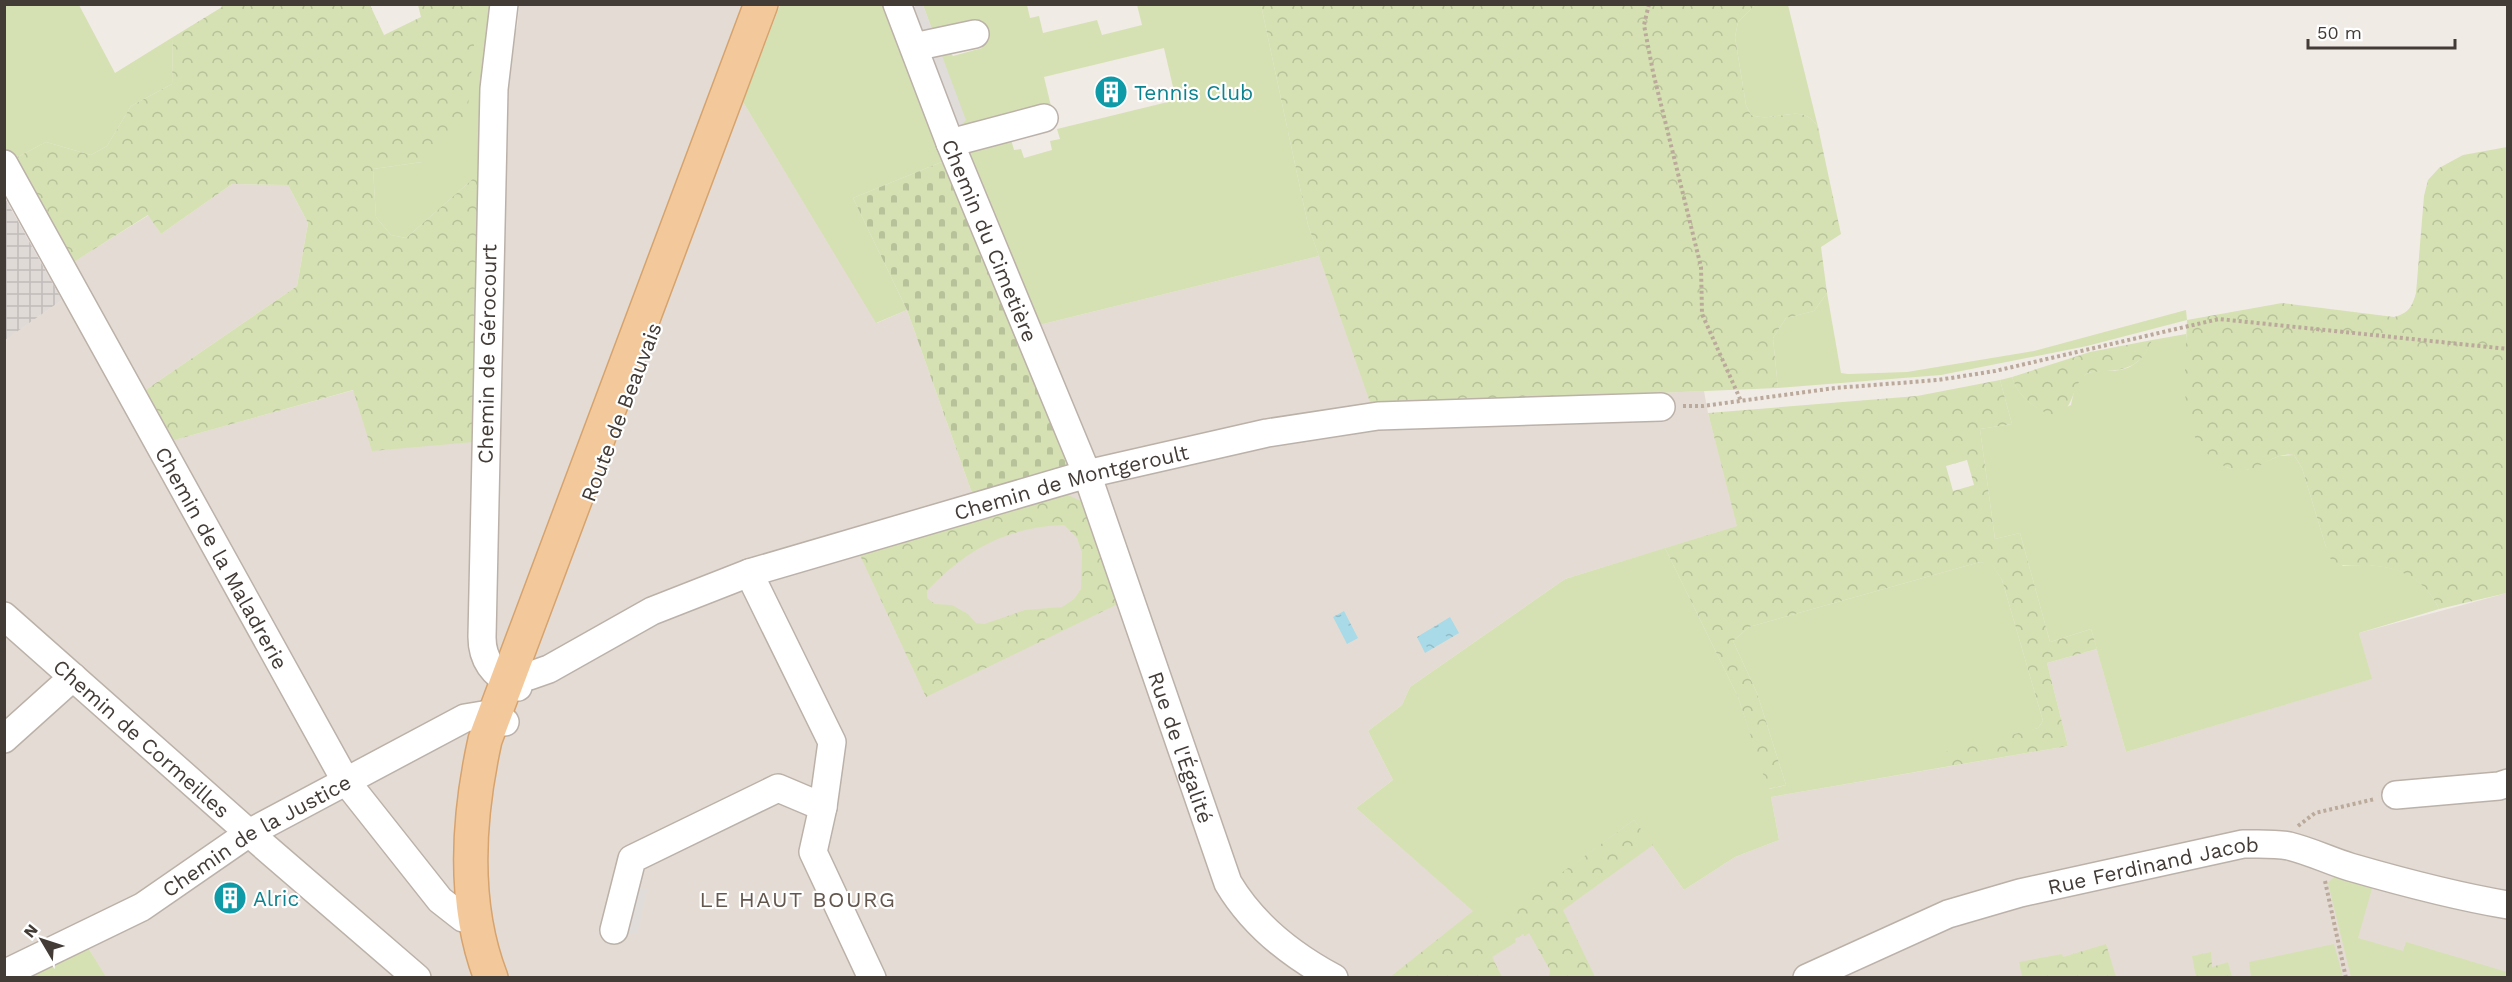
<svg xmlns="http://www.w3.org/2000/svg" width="2512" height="982" font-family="'Work Sans',sans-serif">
<defs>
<pattern id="industrial-grid" width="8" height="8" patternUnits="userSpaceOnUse" patternTransform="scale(1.5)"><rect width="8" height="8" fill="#e0dad7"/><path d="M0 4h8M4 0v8" fill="none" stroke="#c1bcb9"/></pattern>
<pattern id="forest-crowns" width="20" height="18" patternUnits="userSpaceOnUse" patternTransform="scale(1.5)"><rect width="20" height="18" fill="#d5e1b2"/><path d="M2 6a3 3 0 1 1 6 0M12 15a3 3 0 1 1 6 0" fill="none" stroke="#b8c29a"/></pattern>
<pattern id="cemetery-stones" width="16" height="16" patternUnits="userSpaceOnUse" patternTransform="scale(1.5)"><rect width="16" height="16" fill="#d5e1b2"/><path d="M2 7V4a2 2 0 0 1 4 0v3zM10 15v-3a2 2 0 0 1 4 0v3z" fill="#b8c29a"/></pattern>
<pattern id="water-ripples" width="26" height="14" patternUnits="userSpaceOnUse" patternTransform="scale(1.5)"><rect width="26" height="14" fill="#a8dae7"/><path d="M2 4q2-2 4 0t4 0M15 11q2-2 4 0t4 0" fill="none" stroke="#92bcc7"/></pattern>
</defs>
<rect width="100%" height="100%" fill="#f1ebe6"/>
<path fill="#e4dcd4" d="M 519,5 L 747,5 L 716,92 L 743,102 L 877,323 L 907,310 L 973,496 L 1035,326 L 1319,256 L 1372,405 L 1704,391 L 1708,413 L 1738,526 L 1565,579 L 1410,687 L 1402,705 L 1368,731 L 1393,780 L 1356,808 L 1490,925 L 1634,820 L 1684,890 L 1735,857 L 1779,840 L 1771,797 L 2068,746 L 2047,663 L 2097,649 L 2126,752 L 2371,679 L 2359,633 L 2507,593 L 2507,977 L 106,978 L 87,946 L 5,977 L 4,340 L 62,300 L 49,277 L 149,215 L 161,234 L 232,184 L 288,185 L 308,223 L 297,286 L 144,391 L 178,439 L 354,390 L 507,112 L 512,29 L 517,28 Z"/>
<path fill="url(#industrial-grid)" d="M 5,198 L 62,300 L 5,340 L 4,340 Z"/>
<path fill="#d5e1b2" d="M 4,5 L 79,5 L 115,73 L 173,37 L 172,84 L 131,106 L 107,146 L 91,155 L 46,142 L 12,160 L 4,147 Z
M 468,5 L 499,5 L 482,171 L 406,238 L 391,235 L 376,217 L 373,169 L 422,162 L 477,15 Z
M 780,5 L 891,5 L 949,159 L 853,198 L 907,310 L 876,323 L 743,102 Z
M 923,5 L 1027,5 L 1030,18 L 1039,16 L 1043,33 L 1097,20 L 1102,35 L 1142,25 L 1137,5 L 1261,5 L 1308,225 L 1319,256 L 1035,326 L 966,153 L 970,146 L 1010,136 L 1014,150 L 1021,149 L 1024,158 L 1052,150 L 1050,141 L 1060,139 L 1057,129 L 1176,100 L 1164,48 L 1044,77 L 1051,106 L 954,132 L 939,49 L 946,47 L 953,56 L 982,48 L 976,27 L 934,35 Z
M 1755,5 L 1788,5 L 1818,127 C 1801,100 1778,124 1751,115 L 1746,105 L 1735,37 L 1738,22 Z
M 1827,293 L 1841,373 L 1848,374 L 1907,372 L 2034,351 L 2186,310 L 2187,320 L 2087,346 L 1941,375 L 1778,388 L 1773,338 L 1786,318 L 1814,311 Z
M 2186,334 L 2187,414 L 2215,460 L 2228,468 L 2247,470 L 2279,456 L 2294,455 L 2302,468 L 2326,547 L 2343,566 C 2384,562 2421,569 2439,609 L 2359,633 L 2372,679 L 2126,752 L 2091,629 L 2050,642 L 2020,533 L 1995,539 L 1980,429 L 2012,424 L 2000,380 L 2012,377 C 2018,396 2033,408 2052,414 L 2071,405 C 2073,396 2075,385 2081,378 C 2098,360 2131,389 2152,340 Z
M 1665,548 L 1738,697 L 1769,789 L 1786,785 L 1757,693 L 1733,641 L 1749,627 L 1980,562 L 1992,564 L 2002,580 L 2043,721 L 2038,728 L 1933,761 L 1933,769 L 1771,797 L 1779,840 L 1735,857 L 1684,890 L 1634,820 L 1490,926 L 1356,808 L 1393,780 L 1368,731 L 1402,705 L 1410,687 L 1565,579 Z
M 2336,875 L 2373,885 L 2358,938 L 2403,951 L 2406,942 L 2507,972 L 2507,977 L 2351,977 L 2328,883 Z
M 2334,944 L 2343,977 L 2250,977 L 2251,977 L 2249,962 Z
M 87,946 L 106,977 L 16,978 Z"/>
<path fill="url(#forest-crowns)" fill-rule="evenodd" d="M 221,5 L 370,5 L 384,35 L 421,17 L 418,5 L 468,5 L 477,14 L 466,127 L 422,162 L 373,169 L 376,217 L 391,235 L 406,238 L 482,171 L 474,442 L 372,451 L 353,390 L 171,441 L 144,391 L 297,286 L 308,223 L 288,185 L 232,184 L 161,234 L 148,215 L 69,265 L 12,160 L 46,142 L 91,155 L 107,146 L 131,106 L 172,84 L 173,37 L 222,7 Z
M 1261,5 L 1755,5 L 1738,22 L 1735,37 L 1746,105 L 1751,115 C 1778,124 1801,100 1818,127 L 1841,234 L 1821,247 L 1827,293 L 1814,311 L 1786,318 L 1773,338 L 1778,388 L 1371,405 L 1308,225 Z
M 2507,147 L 2507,593 L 2439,609 C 2424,576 2395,565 2359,565 C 2346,565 2339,568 2329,557 L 2302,468 L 2294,455 C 2276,451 2263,468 2246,470 C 2216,473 2191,441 2187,414 C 2183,389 2186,346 2187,320 L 2282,303 L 2394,317 C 2409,313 2412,307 2416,293 L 2424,196 L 2428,180 L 2439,168 L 2463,155 Z
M 2152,340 C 2143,363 2130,370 2106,371 C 2100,372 2092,371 2088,373 C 2068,382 2076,433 2037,408 C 2025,400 2016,391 2012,377 L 2090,352 Z
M 2000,380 L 2012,424 L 1980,429 L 1995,539 L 2020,533 L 2050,642 L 2091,629 L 2097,649 L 2047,663 L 2068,746 L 1933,769 L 1933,761 L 1941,753 L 2038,728 L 2043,721 L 2002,580 L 1992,565 L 1980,562 L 1749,627 L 1733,641 L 1757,693 L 1786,785 L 1768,789 L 1738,697 L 1665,548 L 1737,526 L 1708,413 L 1917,396 ZM 1967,460 L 1974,485 L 1953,491 L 1946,466 Z
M 1066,494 L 1087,504 L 1122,602 L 926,697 L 858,551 ZM 1064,525 L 1077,538 L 1082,553 L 1081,589 L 1074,599 L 1062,607 L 1025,610 L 984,624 L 976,623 L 968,614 L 952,605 L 935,604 L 927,598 L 927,591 C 965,550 1007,527 1064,525 Z
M 1634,820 L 1653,845 L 1563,910 L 1595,977 L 1549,977 L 1550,970 L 1529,933 L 1525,936 L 1523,934 L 1515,939 L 1516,942 L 1492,957 L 1502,977 L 1390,977 L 1473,911 L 1490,925 Z
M 2106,944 L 2116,977 L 2022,977 L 2019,962 L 2062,954 L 2063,957 Z
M 2211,952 L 2212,967 L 2228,962 L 2232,977 L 2196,977 L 2192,956 Z"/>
<path fill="url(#cemetery-stones)" d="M 949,159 L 1072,459 L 1065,471 L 973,496 L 907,310 L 853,198 Z"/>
<path fill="#dfdcda" d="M 917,5 L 923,5 L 966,120 L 954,132 L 909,11 Z
M 625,885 L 647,890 L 637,934 L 614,930 Z"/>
<path fill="url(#water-ripples)" d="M 1344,611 L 1358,638 L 1347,644 L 1333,617 Z
M 1450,617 L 1459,633 L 1425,653 L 1417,637 Z"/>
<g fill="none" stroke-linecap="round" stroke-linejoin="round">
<defs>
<g id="minor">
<path d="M 504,4 L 494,89 L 482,637 C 482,662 496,677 518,687"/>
<path id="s1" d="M 897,4 L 950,143 L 1087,474 L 1228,883 C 1253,925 1291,955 1334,978"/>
<path d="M 914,47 L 975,34"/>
<path d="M 950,143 L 1044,118"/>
<path id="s2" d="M 4,164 L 345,780 L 440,900 L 463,918 L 475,921"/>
<path d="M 749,573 L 832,742 L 823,807 L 813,852 L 872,978"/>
<path id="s3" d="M 4,616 L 249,833 L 417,978"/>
<path id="s4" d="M 511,672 L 529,676 L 549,669 L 652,611 L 749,573 L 1087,474 L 1267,433 L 1378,416 L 1661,407"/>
<path d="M 4,739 L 73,677"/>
<path d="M 2396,795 L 2499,786 L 2508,783"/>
<path d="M 614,930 L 632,859 L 778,788 L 823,807"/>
<path id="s5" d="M 8,972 L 142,907 L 249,833 L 465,718 L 489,714 L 505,722"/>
<path id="s6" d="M 1807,978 L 1948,914 L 2020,893 L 2243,844 C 2259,844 2274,843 2289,846 C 2310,851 2330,861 2350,867 C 2402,882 2454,896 2508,905"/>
</g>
<path id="major" d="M 491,978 C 462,903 468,817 485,740 L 761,4"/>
</defs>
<use href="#minor" stroke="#bbb1a9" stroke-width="30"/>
<use href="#major" stroke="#d6a36e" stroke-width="36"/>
<path stroke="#bbaa9c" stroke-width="4" stroke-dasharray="3 3" stroke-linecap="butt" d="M 1649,4 L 1644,25 L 1653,72 L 1701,267 L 1702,314 L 1741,401
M 1683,406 L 1703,406 L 1835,388 L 1938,380 L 1995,371 L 2219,319 L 2508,349
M 2298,826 L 2315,813 L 2375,799
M 2325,881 L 2346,978"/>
<use href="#minor" stroke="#fff" stroke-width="27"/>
<use href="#major" stroke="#f3c99c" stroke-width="33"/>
</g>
<defs>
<symbol id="building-disc" viewBox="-11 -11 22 22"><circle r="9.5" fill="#0f9aa8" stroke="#fff"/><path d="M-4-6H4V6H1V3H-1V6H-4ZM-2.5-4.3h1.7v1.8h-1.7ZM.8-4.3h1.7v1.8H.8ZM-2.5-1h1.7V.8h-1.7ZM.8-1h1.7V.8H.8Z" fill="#fff"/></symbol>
</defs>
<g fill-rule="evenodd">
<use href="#building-disc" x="1092" y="73" width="38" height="38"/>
<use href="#building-disc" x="211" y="879" width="38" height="38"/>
</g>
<g text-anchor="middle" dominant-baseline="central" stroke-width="4.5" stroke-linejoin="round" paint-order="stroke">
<g font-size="21" fill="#0d838f" stroke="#fff" text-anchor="start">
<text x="1134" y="92">Tennis Club</text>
<text x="253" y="898">Alric</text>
</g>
<g font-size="21" fill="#423b36" stroke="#fff">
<text stroke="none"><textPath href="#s1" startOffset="254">Chemin du Cimetière</textPath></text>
<text transform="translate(487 354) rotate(-89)">Chemin de Gérocourt</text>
<text transform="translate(621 412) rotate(-69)">Route de Beauvais</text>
<text stroke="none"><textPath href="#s4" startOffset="597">Chemin de Montgeroult</textPath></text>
<text stroke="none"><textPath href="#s2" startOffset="450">Chemin de la Maladrerie</textPath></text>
<text stroke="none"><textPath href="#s3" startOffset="184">Chemin de Cormeilles</textPath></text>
<text stroke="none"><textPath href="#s1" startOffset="796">Rue de l'Égalité</textPath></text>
<text stroke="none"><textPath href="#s5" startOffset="284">Chemin de la Justice</textPath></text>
<text stroke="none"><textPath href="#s6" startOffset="366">Rue Ferdinand Jacob</textPath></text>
</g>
<g font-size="22" letter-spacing="1.5" fill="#64574e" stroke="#fff">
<text x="798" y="899">LE HAUT BOURG</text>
</g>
</g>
<rect width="2512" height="982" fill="none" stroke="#423b36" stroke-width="12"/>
<g transform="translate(42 940) rotate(309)" stroke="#ffffff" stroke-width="4.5" paint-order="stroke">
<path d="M0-4.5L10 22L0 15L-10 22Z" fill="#423b36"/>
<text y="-9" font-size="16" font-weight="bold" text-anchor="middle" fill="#423b36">N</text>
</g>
<path d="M2308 39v9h147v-9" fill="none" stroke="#423b36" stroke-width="3"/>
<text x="2317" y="39" font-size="18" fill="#423b36" stroke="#ffffff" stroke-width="4.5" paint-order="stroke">50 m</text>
</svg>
